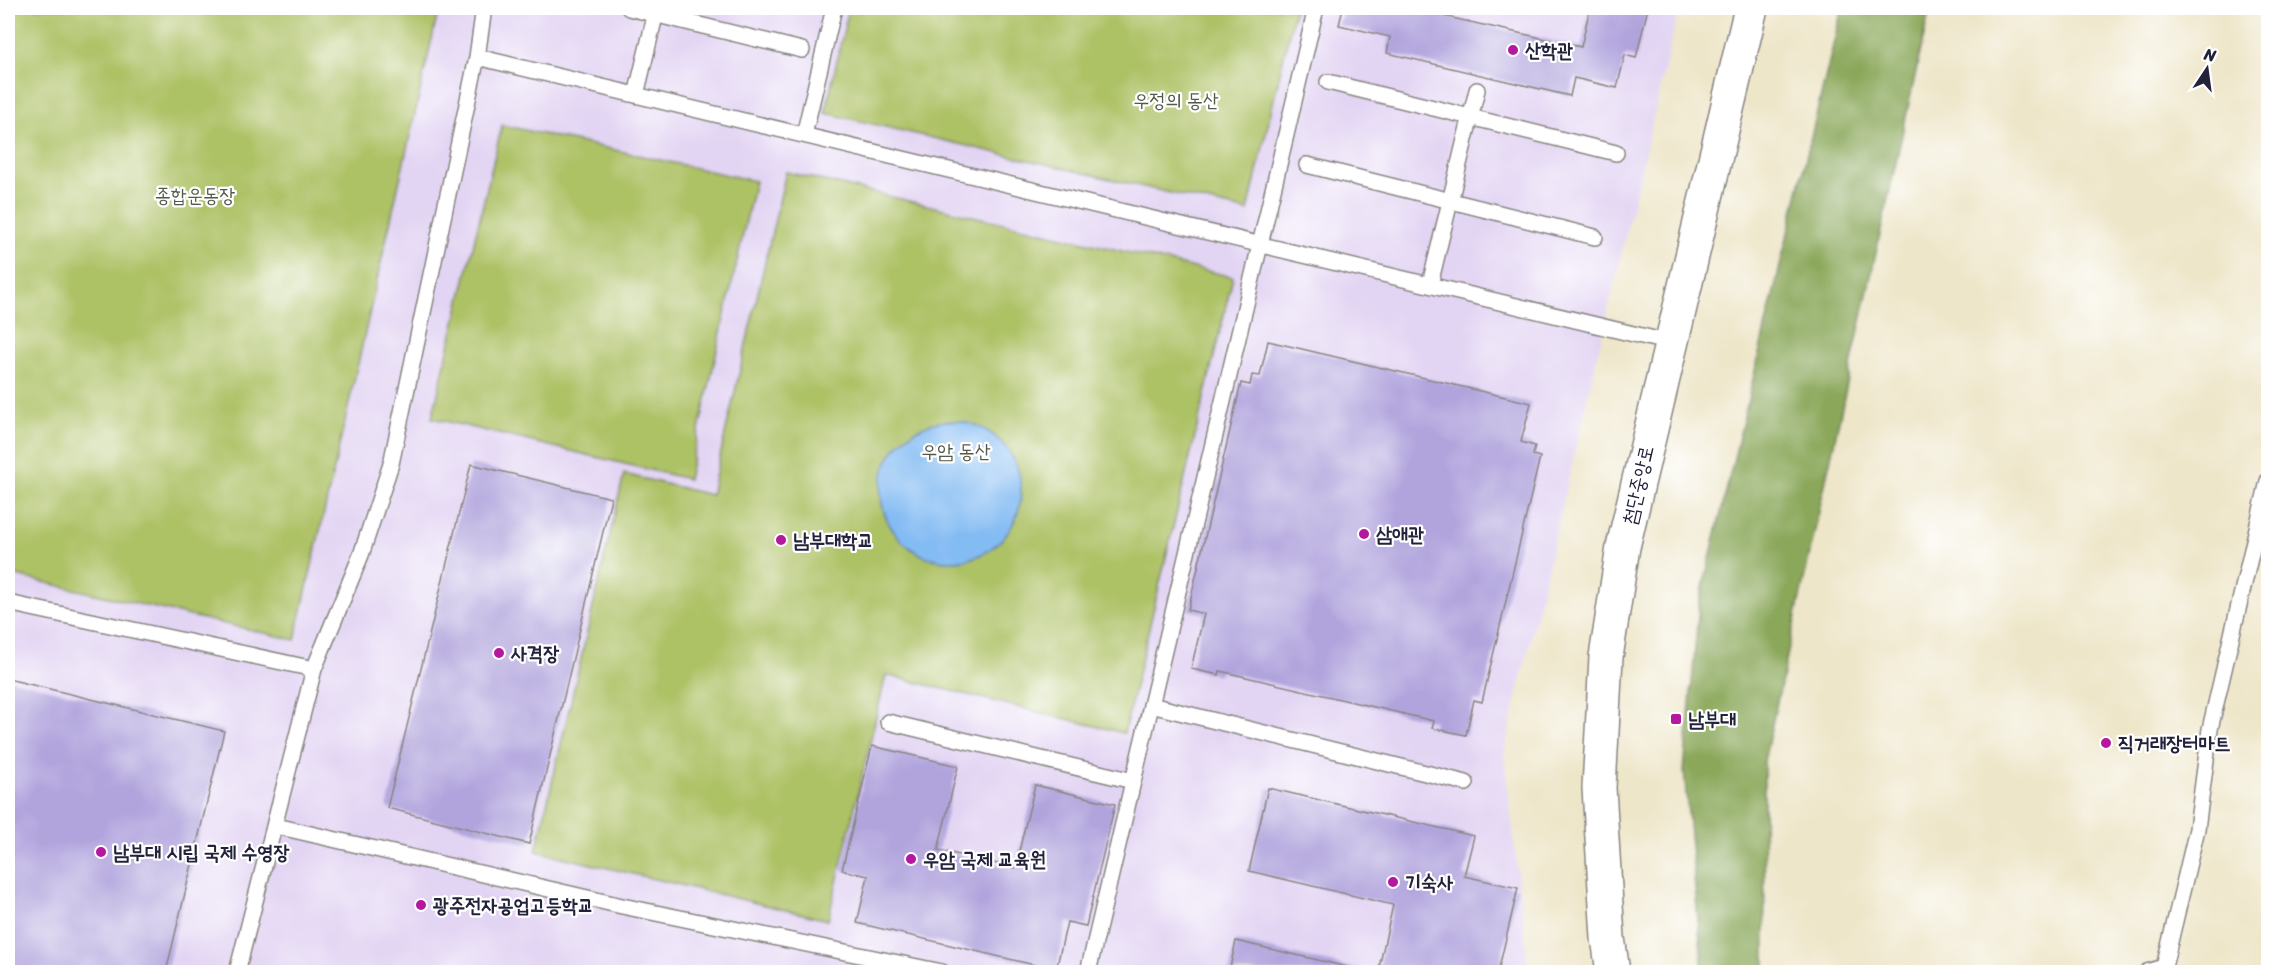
<svg xmlns="http://www.w3.org/2000/svg" width="2276" height="980" font-family="Sriracha,'Poor Story',sans-serif">
<rect width="100%" height="100%" fill="#fff"/>
<filter id="ink" filterUnits="userSpaceOnUse"><feTurbulence type="fractalNoise" baseFrequency=".0167" numOctaves="2"/><feDisplacementMap in="SourceGraphic" scale="12" xChannelSelector="R" yChannelSelector="G"/><feConvolveMatrix kernelMatrix="1 2 1 2 8 2 1 2 1" color-interpolation-filters="sRGB"/></filter>
<filter id="wash" filterUnits="userSpaceOnUse"><feTurbulence type="fractalNoise" baseFrequency=".008" numOctaves="4" result="noise"/><feDisplacementMap in="SourceGraphic" scale="24" xChannelSelector="R" yChannelSelector="G"/><feGaussianBlur stdDeviation="1.35" result="paint"/><feColorMatrix in="noise" values="0 0 0 0 0 0 0 0 0 0 0 0 0 0 0 0 0 1.4 0 .05"/><feComposite in="paint" operator="in"/></filter>
<g filter="url(#wash)">
<rect width="100%" height="100%" fill="#eee6c9"/>
<path fill="#e2d4f3" d="M 8,8 L 1679,8 L 1504,753 L 1529,972 L 8,972 Z"/>
<path fill="#adc165" stroke="#687250" stroke-width="1.5" d="M 8,8 L 439,8 L 295,640 L 8,574 Z
M 849,8 L 1295,8 L 1248,211 L 825,113 Z
M 502,125 L 755,181 L 688,479 L 432,418 Z
M 786,172 L 1233,277 L 1124,733 L 886,675 L 828,920 L 536,851 L 624,474 L 711,495 Z"/>
<path fill="#8aa75a" stroke="#56644a" stroke-width="1.5" d="M 1842,8 L 1930,8 L 1764,761 L 1765,972 L 1703,972 L 1684,771 L 1699,604 Z"/>
<path fill="#83bbf3" stroke="#526e97" stroke-width="1.5" d="M881 491a70 70 0 1 1 140 0a70 70 0 1 1-140 0Z"/>
<g id="blocks">
<path fill="#b1a4dd" d="M 1343,8 L 1408,8 L 1581,47 L 1590,8 L 1648,8 L 1636,58 L 1625,55 L 1617,88 L 1574,78 L 1570,96 L 1387,53 L 1390,37 L 1339,25 Z
M 1268,341 L 1531,403 L 1521,442 L 1535,446 L 1533,455 L 1540,457 L 1482,702 L 1474,700 L 1466,735 L 1432,728 L 1434,721 L 1220,671 L 1219,675 L 1191,669 L 1204,614 L 1188,610 L 1241,383 L 1250,385 L 1252,375 L 1260,376 Z
M 471,464 L 611,498 L 529,844 L 387,808 Z
M 8,679 L 224,731 L 166,972 L 8,972 Z
M 872,746 L 958,766 L 938,850 L 1015,868 L 1035,785 L 1115,804 L 1086,926 L 1067,922 L 1056,970 L 857,923 L 868,876 L 842,870 Z
M 1268,788 L 1474,836 L 1464,876 L 1518,888 L 1498,972 L 1378,972 L 1393,905 L 1249,871 Z
M 1236,941 L 1369,972 L 1229,972 Z"/>
</g>
</g>
<g filter="url(#ink)">
<use href="#blocks" fill-opacity="0" stroke="#888482" stroke-width="1.5"/>
<g fill="none" stroke-linecap="round" stroke-linejoin="round">
<defs>
<path id="service" d="M 629,8 L 802,50
M 477,57 L 1671,343
M 1328,82 L 1616,153
M 636,95 L 657,8
M 804,135 L 834,8
M 1307,165 L 1595,237
M 1430,284 L 1477,90
M 8,603 L 314,669
M 1151,705 L 1466,783
M 888,722 L 1133,781
M 276,826 L 622,906 L 942,972
M 237,972 L 314,669 L 361,555 L 391,464 L 477,57 L 484,8
M 1088,972 L 1316,8
M 2147,972 L 2164,967 L 2197,829 L 2210,729 L 2268,481"/>
<path id="tertiary" d="M 1613,972 L 1608,938 L 1599,788 L 1606,657 L 1623,547 L 1751,8"/>
</defs>
<use href="#service" stroke="#888482" stroke-width="18"/>
<use href="#tertiary" stroke="#888482" stroke-width="36"/>
<use href="#service" stroke="#fff" stroke-width="15"/>
<use href="#tertiary" stroke="#fff" stroke-width="33"/>
</g>
</g>
<g fill="#b5179e" stroke="#fff" stroke-width="2">
<circle cx="1513" cy="50" r="6"/>
<circle cx="1364" cy="534" r="6"/>
<circle cx="781" cy="540" r="6"/>
<circle cx="499" cy="653" r="6"/>
<rect x="1670" y="713" width="12" height="12" rx="3"/>
<circle cx="2106" cy="743" r="6"/>
<circle cx="101" cy="852" r="6"/>
<circle cx="911" cy="859" r="6"/>
<circle cx="1393" cy="882" r="6"/>
<circle cx="421" cy="905" r="6"/>
</g>
<g text-anchor="middle" dominant-baseline="central" stroke-width="4.5" stroke-linejoin="round" paint-order="stroke">
<g font-size="20" font-weight="bold" fill="#22223b" stroke="#fff" text-anchor="start">
<text x="1525" y="50">산학관</text>
<text x="1376" y="534">삼애관</text>
<text x="793" y="540">남부대학교</text>
<text x="511" y="653">사격장</text>
<text x="1688" y="719">남부대</text>
<text x="2118" y="743">직거래장터마트</text>
<text x="113" y="852">남부대 시립 국제 수영장</text>
<text x="923" y="859">우암 국제 교육원</text>
<text x="1405" y="882">기숙사</text>
<text x="433" y="905">광주전자공업고등학교</text>
</g>
<g font-size="20" fill="#535a4a" stroke="#fff">
<text x="1176" y="100">우정의 동산</text>
<text x="195" y="195">종합운동장</text>
<text x="956" y="451">우암 동산</text>
</g>
<g font-size="20" fill="#22223b" stroke="#fff">
<text transform="translate(1638 485) rotate(-77)">첨단중앙로</text>
</g>
</g>
<rect width="2276" height="980" fill="none" stroke="#fff" stroke-width="30"/>
<g transform="translate(2207 69) rotate(13)" stroke="#ffffff" stroke-width="4.5" paint-order="stroke">
<path d="M0-4.5L10 22L0 15L-10 22Z" fill="#22223b"/>
<text y="-9" font-size="16" font-weight="bold" text-anchor="middle" fill="#22223b">N</text>
</g>
</svg>
